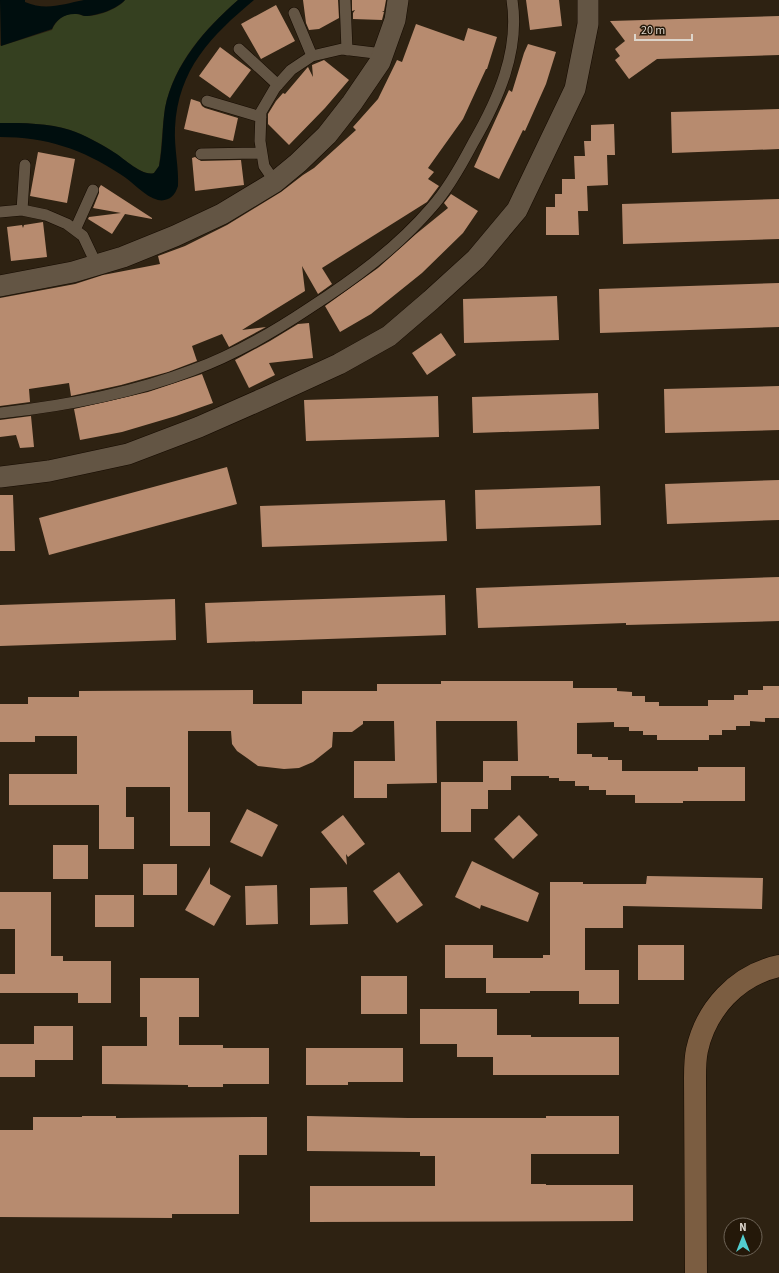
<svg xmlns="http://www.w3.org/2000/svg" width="779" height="1273" font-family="'Source Sans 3',sans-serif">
<rect width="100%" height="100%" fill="#2e2212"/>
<path fill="#354020" d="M 125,0 L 238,0 C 205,29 174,63 165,108 C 162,127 162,146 159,166 L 154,173 C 143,177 120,156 109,149 C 97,142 84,135 70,130 C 49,123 23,123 0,123 L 0,45 L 1,46 L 52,30 C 56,20 65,12 76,14 C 79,14 83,16 85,16 C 97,17 118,9 125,0 Z"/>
<path fill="#000e0e" d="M 0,0 L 25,0 L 25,2 C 46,11 63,4 84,0 C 96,0 113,0 125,0 C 117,9 97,16 85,16 C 83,16 80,14 77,14 C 66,13 56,19 52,29 L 1,46 Z
M 238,0 L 254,0 C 211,36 178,69 175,128 C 174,148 179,167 178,186 C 175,196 168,202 158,200 C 145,197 132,181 120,174 C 82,149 46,137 0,137 L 0,123 C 23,123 49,123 70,130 C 85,135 99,143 112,151 C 123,157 142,177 154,173 L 159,166 C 163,147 162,127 165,108 C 174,64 205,29 238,0 Z"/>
<path fill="#b78b6f" d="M 303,0 L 338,0 L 339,18 L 319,29 L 309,30 L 306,23 Z
M 352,0 L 386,0 L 384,11 L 382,11 L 384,12 L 382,20 L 353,19 L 353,13 L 355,10 L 352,11 Z
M 526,0 L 559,0 L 562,26 L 530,30 Z
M 276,5 L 295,41 L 261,59 L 241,24 Z
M 779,16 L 779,55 L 657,59 L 629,79 L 615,60 L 620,56 L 615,49 L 625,41 L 610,21 Z
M 416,24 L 464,41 L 468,28 L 497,37 L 487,69 L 486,69 L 463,119 L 428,168 L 434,172 L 428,179 L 439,186 L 427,202 L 322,268 L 332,284 L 318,294 L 302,266 L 305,291 L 242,330 L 266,327 L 229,347 L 222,334 L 192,346 L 197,361 L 168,372 L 121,385 L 71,396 L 69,383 L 29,389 L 30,402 L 0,406 L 0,298 L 75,284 L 103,275 L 160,264 L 158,256 L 185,246 L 227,225 L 281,192 L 303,175 L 314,168 L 356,130 L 353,127 L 378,99 L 397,60 L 402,62 Z
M 528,44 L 556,52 L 546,84 L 525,131 L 523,130 L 499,179 L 474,167 L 509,90 L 512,92 L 524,53 Z
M 220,47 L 251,70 L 230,98 L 199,76 Z
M 324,60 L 349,80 L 325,108 L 289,145 L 268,124 L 268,114 L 276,101 L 283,93 L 285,94 L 307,68 L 308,67 L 313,77 L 312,65 Z
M 191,99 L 200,102 L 202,106 L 205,108 L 238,118 L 233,141 L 184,129 Z
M 779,109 L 779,149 L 672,153 L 671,112 Z
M 614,124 L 615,155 L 607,155 L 608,185 L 587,186 L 588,211 L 578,211 L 579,235 L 546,235 L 546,207 L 555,207 L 555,194 L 562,194 L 562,179 L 575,179 L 574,156 L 585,156 L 584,141 L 591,141 L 591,125 Z
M 38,152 L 75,159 L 67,203 L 30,196 Z
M 195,157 L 201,161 L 241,160 L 244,185 L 195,191 L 192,158 Z
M 101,185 L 152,218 L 152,219 L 125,214 L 112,234 L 88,219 L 89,217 L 121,213 L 93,208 L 99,193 L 99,188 Z
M 451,194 L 478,211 L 463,233 L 422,273 L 371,314 L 340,332 L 325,306 L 378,268 L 416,234 L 448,208 L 444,203 Z
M 779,199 L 779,239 L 623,244 L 622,204 Z
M 43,222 L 47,257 L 11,261 L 7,227 L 22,225 L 23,228 L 24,225 Z
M 779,283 L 779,327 L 600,333 L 599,289 Z
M 557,296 L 559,340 L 464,343 L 463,299 Z
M 309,323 L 313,358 L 269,363 L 275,375 L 249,388 L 235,360 L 270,341 L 298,324 Z
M 441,333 L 456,355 L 427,375 L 412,353 Z
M 202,374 L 213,403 L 176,416 L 122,432 L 80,440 L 74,409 L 148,392 Z
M 779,386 L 779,430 L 665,433 L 664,389 Z
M 598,393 L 599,429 L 473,433 L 472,397 Z
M 438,396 L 439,437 L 306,441 L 304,400 Z
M 31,416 L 34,447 L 20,448 L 16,435 L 0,437 L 0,420 Z
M 227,467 L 237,504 L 49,555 L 39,518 Z
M 779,480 L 779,520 L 667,524 L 665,484 Z
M 600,486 L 601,525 L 476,529 L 475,490 Z
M 0,495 L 13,495 L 15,551 L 0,551 Z
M 445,500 L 447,541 L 262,547 L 260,506 Z
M 779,577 L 779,621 L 626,625 L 626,623 L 478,628 L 476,588 Z
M 445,595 L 446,635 L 207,643 L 205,603 Z
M 175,599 L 176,640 L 0,646 L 0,605 Z
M 441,681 L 573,681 L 573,688 L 617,688 L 617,691 L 632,692 L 632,696 L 645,696 L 645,702 L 659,702 L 659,706 L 708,706 L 708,700 L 734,700 L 734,695 L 748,695 L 748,690 L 763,690 L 763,686 L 779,686 L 779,718 L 765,718 L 765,722 L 750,721 L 750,726 L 736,726 L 736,730 L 722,730 L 722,735 L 709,735 L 709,740 L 657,740 L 657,735 L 643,735 L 643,731 L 629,731 L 629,727 L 614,727 L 614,722 L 577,723 L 577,754 L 592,754 L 592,757 L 608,757 L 608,760 L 622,760 L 622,771 L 698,771 L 698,767 L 745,767 L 745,801 L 683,801 L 683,803 L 635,803 L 635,795 L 606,795 L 606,790 L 589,790 L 589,786 L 575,786 L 575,781 L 559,781 L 559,778 L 549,778 L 549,776 L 511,776 L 511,790 L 488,790 L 488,809 L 471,809 L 471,832 L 441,832 L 441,782 L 483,782 L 483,761 L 518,761 L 517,721 L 436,721 L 437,783 L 387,784 L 387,798 L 354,798 L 354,761 L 395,761 L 394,721 L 363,721 L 363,724 L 352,732 L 333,732 L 332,747 L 313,762 L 299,768 L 284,769 L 258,766 L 247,758 L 237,751 L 232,744 L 231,731 L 188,731 L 188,812 L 210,812 L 210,846 L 170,846 L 170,787 L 126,787 L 126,817 L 134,817 L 134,849 L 99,849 L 99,805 L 9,805 L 9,774 L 77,774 L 77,736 L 35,736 L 35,742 L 0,742 L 0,704 L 28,704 L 28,697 L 79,697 L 79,691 L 253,690 L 253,704 L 302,704 L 302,691 L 377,691 L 377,684 L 441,684 Z
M 247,809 L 278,825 L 262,857 L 230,842 Z
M 343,815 L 365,844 L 348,857 L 346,854 L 347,865 L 321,832 Z
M 519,815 L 538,835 L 513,859 L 494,839 Z
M 53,845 L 88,845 L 88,879 L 53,879 Z
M 472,861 L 539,893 L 528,922 L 481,905 L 480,909 L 455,897 Z
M 143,864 L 177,864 L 177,895 L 143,895 Z
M 210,867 L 210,884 L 231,896 L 214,926 L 185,910 Z
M 399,872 L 423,905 L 397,923 L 373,891 Z
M 647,876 L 763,878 L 762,909 L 623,906 L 623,928 L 585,928 L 585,970 L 619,970 L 619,1004 L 579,1004 L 579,991 L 530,991 L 530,993 L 486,993 L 486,978 L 445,978 L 445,945 L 493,945 L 493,958 L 543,958 L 543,955 L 550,955 L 550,882 L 583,882 L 583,884 L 646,884 Z
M 277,885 L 278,924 L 246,925 L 245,886 Z
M 347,887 L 348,924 L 310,925 L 310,888 Z
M 0,892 L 51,892 L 51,956 L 63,956 L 63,961 L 111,961 L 111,1003 L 78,1003 L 78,993 L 0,993 L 0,974 L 15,974 L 15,929 L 0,929 Z
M 95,895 L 134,895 L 134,927 L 95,927 Z
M 638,945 L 684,945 L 684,980 L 638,980 Z
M 361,976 L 407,976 L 407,1014 L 361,1014 Z
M 140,978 L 199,978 L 199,1017 L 179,1017 L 179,1045 L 223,1045 L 223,1048 L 269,1048 L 269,1084 L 223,1084 L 223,1087 L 188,1087 L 188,1085 L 102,1084 L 102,1046 L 147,1046 L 147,1017 L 140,1017 Z
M 420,1009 L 497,1009 L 497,1035 L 531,1035 L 531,1037 L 619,1037 L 619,1075 L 493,1075 L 493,1057 L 457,1057 L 457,1044 L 420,1044 Z
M 34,1026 L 73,1026 L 73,1060 L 35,1060 L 35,1077 L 0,1077 L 0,1044 L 34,1044 Z
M 306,1048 L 403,1048 L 403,1082 L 348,1082 L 348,1085 L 306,1085 Z
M 82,1116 L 116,1116 L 116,1118 L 267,1117 L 267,1155 L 239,1155 L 239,1214 L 172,1214 L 172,1218 L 0,1217 L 0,1130 L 33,1130 L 33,1117 L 82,1117 Z
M 307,1116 L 408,1118 L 546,1118 L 546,1116 L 619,1116 L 619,1154 L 531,1154 L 531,1184 L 546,1184 L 546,1185 L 633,1185 L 633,1221 L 310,1222 L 310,1186 L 435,1186 L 435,1156 L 420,1156 L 420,1152 L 307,1151 Z"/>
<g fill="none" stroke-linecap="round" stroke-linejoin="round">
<defs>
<path id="service" d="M 345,0 L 347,50
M 294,13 L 312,56
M 239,49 L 278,85
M 207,101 L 261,117
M 201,154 L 262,153
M 275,182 L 264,166 L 260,141 L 261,112 L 275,88 L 291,70 L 312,56 L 342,49 L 383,54
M 22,210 L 25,165
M 0,212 L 22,210 L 46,215 L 67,224 L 83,236 L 92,255 L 94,266
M 75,230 L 93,190
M 0,413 C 64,406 133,393 193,370 C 234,355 272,333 308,309 C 353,280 397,248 432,207 C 448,189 462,164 473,143 C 498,100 520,51 512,0"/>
<path id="minor" d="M 0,286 L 73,272 L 123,257 L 175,236 L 222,214 L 275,182 L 298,163 L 327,135 L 352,103 L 380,62 L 395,20 L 398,0
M 0,477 L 49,471 L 128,454 L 199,427 L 267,397 L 339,364 L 389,336 L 431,300 L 476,259 L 517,210 L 575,89 L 588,24 L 588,0"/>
<path id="secondary" d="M 696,1273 L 695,1078 C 695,1069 695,1059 697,1050 C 706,1009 737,975 779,966"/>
</defs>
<use href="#service" stroke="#160b01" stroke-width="12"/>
<use href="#minor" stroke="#160b01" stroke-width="22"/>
<use href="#secondary" stroke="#160b01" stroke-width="23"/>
<use href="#service" stroke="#635544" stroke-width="11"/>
<use href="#minor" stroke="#635544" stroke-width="21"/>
<use href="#secondary" stroke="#7b5d41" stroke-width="22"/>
</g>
<g transform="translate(743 1237)"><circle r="19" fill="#241809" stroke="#6e6457"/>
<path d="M0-3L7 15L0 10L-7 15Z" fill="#52cdcf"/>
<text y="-6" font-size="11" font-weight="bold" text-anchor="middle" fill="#ddd5cb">N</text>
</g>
<path d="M635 34v6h57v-6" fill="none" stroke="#ddd5cb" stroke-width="2"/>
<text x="641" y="34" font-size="12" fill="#ddd5cb" stroke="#241809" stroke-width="3" paint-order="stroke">20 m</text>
</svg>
